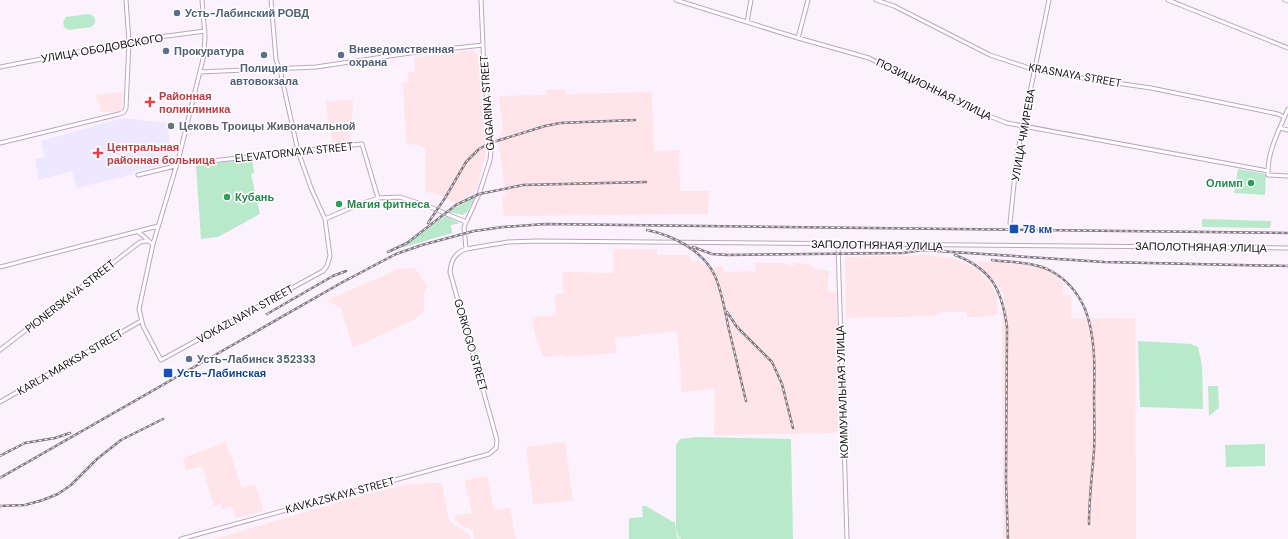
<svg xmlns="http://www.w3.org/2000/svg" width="1288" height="539" font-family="'DM Sans',sans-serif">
<rect width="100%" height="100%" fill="#fcf2fd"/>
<path fill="#ffe4e9" d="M 473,50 L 478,55 L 486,154 L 476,191 L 456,204 L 437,194 L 425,192 L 426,181 L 425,149 L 420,146 L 406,143 L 403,83 L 409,83 L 408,72 L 415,72 L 414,58 Z
M 566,89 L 566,94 L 651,92 L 652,95 L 654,151 L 679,150 L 680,191 L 709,191 L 708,214 L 504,216 L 502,197 L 506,197 L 498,139 L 501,133 L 503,132 L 499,96 L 546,95 L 546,90 Z
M 122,92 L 122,111 L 101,112 L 99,101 L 97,101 L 96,95 Z
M 353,99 L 352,122 L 348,142 L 332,144 L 330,119 L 328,119 L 326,102 Z
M 613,249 L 657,249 L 657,255 L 688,255 L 692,261 L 698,261 L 708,267 L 723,266 L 724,272 L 756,271 L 755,263 L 781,263 L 794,266 L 795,263 L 809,264 L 816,269 L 830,271 L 829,275 L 828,275 L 828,292 L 836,292 L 841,427 L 835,433 L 714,435 L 715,389 L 681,392 L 681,375 L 677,331 L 615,338 L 616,353 L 565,357 L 564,355 L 543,357 L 534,331 L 532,317 L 556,315 L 555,294 L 563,294 L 562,272 L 613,273 Z
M 933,255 L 936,257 L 953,258 L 970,265 L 976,268 L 989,282 L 997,295 L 998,314 L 995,314 L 995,316 L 967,317 L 967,312 L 943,312 L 937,314 L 936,316 L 846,318 L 845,257 Z
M 979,261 L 1030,265 L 1048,270 L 1063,282 L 1063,295 L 1071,295 L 1071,318 L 1135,318 L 1136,539 L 1003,539 L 1002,305 L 1004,304 L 1004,295 L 998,285 L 978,265 Z
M 415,268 L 427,285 L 424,293 L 424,310 L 417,318 L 353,348 L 341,308 L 329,302 L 328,300 L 399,269 Z
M 226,442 L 242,488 L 255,484 L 264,511 L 236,518 L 232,506 L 222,509 L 221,504 L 214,506 L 202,466 L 186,470 L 183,458 Z
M 565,442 L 573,501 L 533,504 L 526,447 Z
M 487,476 L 494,510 L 510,508 L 516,539 L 474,539 L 473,530 L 462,526 L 455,520 L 454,516 L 472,513 L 465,482 L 467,480 Z
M 442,483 L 449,521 L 470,535 L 471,539 L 214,539 L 371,493 L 409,484 Z"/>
<path fill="#ede8fe" d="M 123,118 L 167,123 L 173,163 L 134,171 L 134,174 L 77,188 L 72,171 L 39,180 L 35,159 L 45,157 L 41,141 Z"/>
<path fill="#b9e9cb" d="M 89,14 C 94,15 96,19 95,23 L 91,27 L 69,30 L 64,27 L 63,22 L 66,17 Z
M 252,159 L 254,173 L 251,174 L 260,214 L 218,237 L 201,239 L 196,165 Z
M 1238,169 L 1266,174 L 1265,195 L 1234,193 Z
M 475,197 L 467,212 L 463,215 L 448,212 Z
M 445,216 L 460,223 L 451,225 L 452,233 L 401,248 Z
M 1202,219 L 1271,221 L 1270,228 L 1202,227 Z
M 1138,341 L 1191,344 L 1198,347 L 1202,365 L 1203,409 L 1140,407 Z
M 1208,386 L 1218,386 L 1219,408 L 1209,416 Z
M 699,437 L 791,439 L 793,539 L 681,539 L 678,536 L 676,528 L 676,445 L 680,439 Z
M 1265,444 L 1265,466 L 1226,467 L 1225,445 Z
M 642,506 L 646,506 L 675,523 L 677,537 L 680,539 L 629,539 L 629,518 L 643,517 Z"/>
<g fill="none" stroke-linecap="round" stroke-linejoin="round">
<defs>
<path id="secondary" d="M 202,0 L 205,36 L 204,55 L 179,157 L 153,244 L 139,309 L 143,326 L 161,360 L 323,271 L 327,266 L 330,256 L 325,219 L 311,188 L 298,151 L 280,70 L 276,60 L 271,0
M 676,0 L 798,38 L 869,58 L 921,85 L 971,109 L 1007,123 L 1268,171
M 876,0 L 894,6 L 990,55 L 1035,70 L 1082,78 L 1151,88 L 1278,114 L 1284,117
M 1168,0 L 1288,48
M 1285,0 L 1288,1
M 747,22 L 751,0
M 798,38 L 808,0
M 0,67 L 124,43 L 129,41 L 205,31
M 200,72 L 316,67 L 410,53 L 483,45
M 1288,109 C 1279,130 1267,152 1268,175 L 1288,176
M 1280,128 L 1288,130
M 0,143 L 119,114 L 124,112 L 126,108 L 129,41 L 126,0
M 177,162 L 202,162 L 362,144 L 378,198
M 138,175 L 175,166
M 325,219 L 355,206 L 378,198 L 400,197 L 430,207 L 466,222
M 1010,223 L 1017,155 L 1049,0
M 138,232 C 144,235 147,241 153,244
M 838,245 L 847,539
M 466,249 L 464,227 L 479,194 L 490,160 L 491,150 L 484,69 L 481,0
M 0,267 L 158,226
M 0,350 L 140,242 L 147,241
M 0,402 L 141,321
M 181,539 L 489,454 L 496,448 L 497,440 L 450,272 C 451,260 455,253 466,249 L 508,242 L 536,241 L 1288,248"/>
</defs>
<use href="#secondary" stroke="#bda5c0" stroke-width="5"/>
<use href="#secondary" stroke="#fff" stroke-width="3"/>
<defs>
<path id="rail" d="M 428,223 L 445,198 L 466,162 L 479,149 L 490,143 L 545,126 L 560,123 L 635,120
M 647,230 C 672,235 702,250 714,274 C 722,290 725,312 729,330 C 735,353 740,377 746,401
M 693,247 L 712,254 L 728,255 L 903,253 L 922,250 L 1104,262 L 1288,266
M 388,252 L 407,243 L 456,205 L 479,194 L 523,185 L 646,182
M 955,255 C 992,269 1002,290 1007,327 L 1006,481 L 1008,539
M 992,260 C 1011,263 1033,261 1051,271 C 1066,279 1078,293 1085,309 C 1095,334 1095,366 1094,393 C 1094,412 1095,432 1094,451 C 1092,475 1089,499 1089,524
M 727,312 L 737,327 L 772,362 L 782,384 L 793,428
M 267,314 L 333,276 L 346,271
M 0,456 L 25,443 L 55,438 L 70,433
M 0,478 L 341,283 L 396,254 L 422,245 L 474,231 L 503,227 L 545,224 L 1288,233
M 0,506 L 25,505 L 43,500 L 58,494 L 71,485 L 97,459 L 121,440 L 163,419"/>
</defs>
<use href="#rail" stroke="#827983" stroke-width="2.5"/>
<use href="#rail" stroke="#fff" stroke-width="1" stroke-dasharray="3" stroke-linecap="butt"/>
</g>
<g fill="#5c6f8a" stroke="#fff" stroke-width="1.5">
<circle cx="177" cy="13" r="4"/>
<circle cx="166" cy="51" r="4"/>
<circle cx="264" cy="55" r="4"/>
<circle cx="341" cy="55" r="4"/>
<circle cx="189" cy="359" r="4"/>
</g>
<g fill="#e0444e" stroke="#fff" stroke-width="1.5">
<path d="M148 96h4v4h4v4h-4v4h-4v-4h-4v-4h4z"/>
<path d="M96 147h4v4h4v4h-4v4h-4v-4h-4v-4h4z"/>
</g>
<circle fill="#6b7280" stroke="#fff" stroke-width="1.5" cx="171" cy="126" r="4"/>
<g fill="#2e9e5b" stroke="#fff" stroke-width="1.5">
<circle cx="1251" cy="183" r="4"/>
<circle cx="227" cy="197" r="4"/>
<circle cx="339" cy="204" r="4"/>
</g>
<g fill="#1a4fb4" stroke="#fff" stroke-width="1.5">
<rect x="1009" y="224" width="10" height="10" rx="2"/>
<rect x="163" y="368" width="10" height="10" rx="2"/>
</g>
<g text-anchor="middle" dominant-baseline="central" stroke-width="3" stroke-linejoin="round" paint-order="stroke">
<g font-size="11" font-weight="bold" fill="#4e5e75" stroke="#fff" text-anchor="start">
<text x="185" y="13">Усть-Лабинский РОВД</text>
<text x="349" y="49">Вневедомственная<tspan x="349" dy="13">охрана</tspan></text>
<text x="174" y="51">Прокуратура</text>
<text x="264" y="68" text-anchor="middle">Полиция<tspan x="264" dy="13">автовокзала</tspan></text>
<text x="197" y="359">Усть-Лабинск 352333</text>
</g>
<g font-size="11" fill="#150c16" stroke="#fff">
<text transform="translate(102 48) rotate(-10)">УЛИЦА ОБОДОВСКОГО</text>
<text transform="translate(1075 75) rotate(10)">KRASNAYA STREET</text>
<text transform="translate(934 89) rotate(26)">ПОЗИЦИОННАЯ УЛИЦА</text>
<text transform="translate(487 103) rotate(-94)">GAGARINA STREET</text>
<text transform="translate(1023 135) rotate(-80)">УЛИЦА ЧМИРЕВА</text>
<text transform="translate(294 152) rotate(-6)">ELEVATORNAYA STREET</text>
<text transform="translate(877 245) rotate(1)">ЗАПОЛОТНЯНАЯ УЛИЦА</text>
<text transform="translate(1201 247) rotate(1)">ЗАПОЛОТНЯНАЯ УЛИЦА</text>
<text transform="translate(70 296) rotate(-38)">PIONERSKAYA STREET</text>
<text transform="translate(245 314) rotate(-29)">VOKAZLNAYA STREET</text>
<text transform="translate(471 345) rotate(74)">GORKOGO STREET</text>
<text transform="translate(70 362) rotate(-30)">KARLA MARKSA STREET</text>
<text transform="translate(842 392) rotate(-92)">КОММУНАЛЬНАЯ УЛИЦА</text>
<text transform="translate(340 495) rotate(-15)">KAVKAZSKAYA STREET</text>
</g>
<g font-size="11" font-weight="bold" fill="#be3a42" stroke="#fff" text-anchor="start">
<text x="159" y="96">Районная<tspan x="159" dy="13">поликлиника</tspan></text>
<text x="107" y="147">Центральная<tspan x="107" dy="13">районная больница</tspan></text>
</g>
<g font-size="11" font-weight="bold" fill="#5b616d" stroke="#fff" text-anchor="start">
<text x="179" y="126">Цековь Троицы Живоначальной</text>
</g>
<g font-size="11" font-weight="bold" fill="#27864d" stroke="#fff" text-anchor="start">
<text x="1243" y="183" text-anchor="end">Олимп</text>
<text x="235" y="197">Кубань</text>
<text x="347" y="204">Магия фитнеса</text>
</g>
<g font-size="11" font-weight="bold" fill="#164399" stroke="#fff" text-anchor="start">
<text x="1023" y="229">78 км</text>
<text x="177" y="373">Усть-Лабинская</text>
</g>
</g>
</svg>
